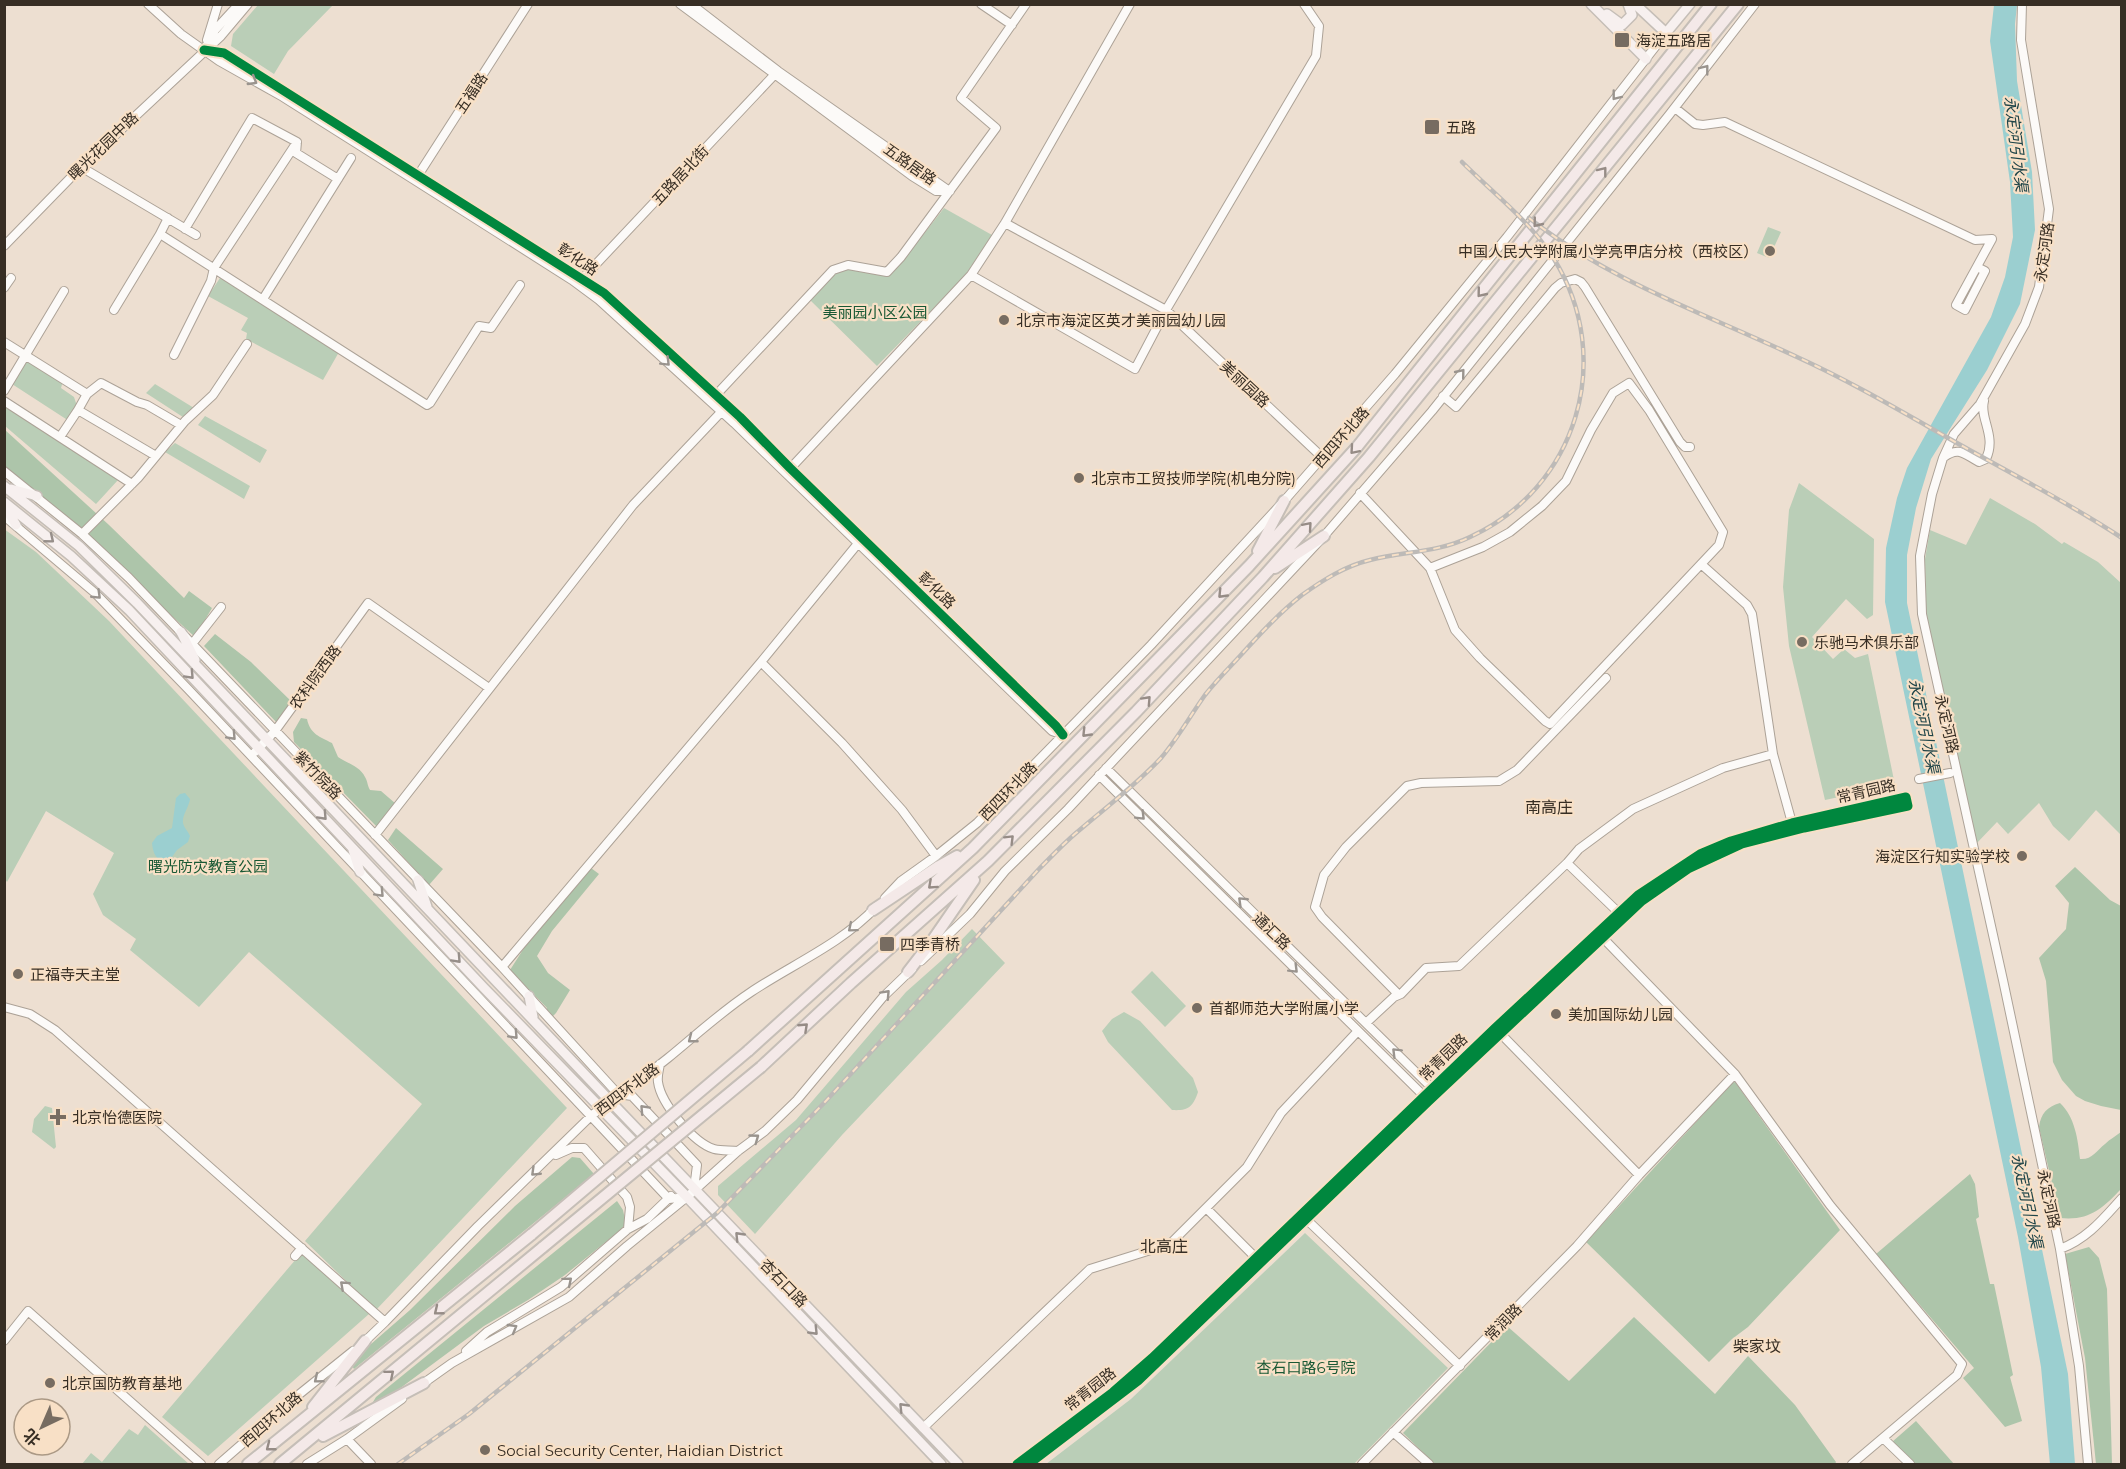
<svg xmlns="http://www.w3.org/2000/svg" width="2126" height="1469" font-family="Montserrat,'Noto Sans SC',sans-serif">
<rect width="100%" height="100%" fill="#eddfd1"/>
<path fill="#baceb7" d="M 258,5 L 258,4 L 333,5 L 288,51 L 274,74 L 231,46 L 233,34 Z
M 944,208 L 992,235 L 964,277 L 877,366 L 810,300 L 833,273 L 848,269 L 886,276 L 909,253 Z
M 1768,227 L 1781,232 L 1769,258 L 1757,253 Z
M 222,275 L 339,352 L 323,380 L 246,339 L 247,333 L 241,330 L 248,318 L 208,296 Z
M 27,358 L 63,381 L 61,388 L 74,397 L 77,406 L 69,421 L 12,384 Z
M 155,384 L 194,408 L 186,419 L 146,393 Z
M 4,403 L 118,480 L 96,504 L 5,426 Z
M 205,416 L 267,450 L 260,463 L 198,425 Z
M 175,443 L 250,486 L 244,499 L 165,452 Z
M 1799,483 L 1874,539 L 1873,615 L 1867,619 L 1846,599 L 1812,637 L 1833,659 L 1844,649 L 1855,658 L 1868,654 L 1895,785 L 1825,800 L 1789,646 L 1783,587 L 1789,510 Z
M 1990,498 L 2035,524 L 2062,544 L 2064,542 L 2098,562 L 2121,583 L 2121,835 L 2096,810 L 2069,841 L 2053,826 L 2039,803 L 2008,834 L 1997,822 L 1975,845 L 1926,611 L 1925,559 L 1930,530 L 1966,545 Z
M 4,529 L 36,552 L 109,621 L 567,1108 L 376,1310 L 305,1241 L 422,1104 L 249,952 L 199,1007 L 130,950 L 136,939 L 103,915 L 93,894 L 114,853 L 46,811 L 7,882 L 5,879 Z
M 972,929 L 1005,963 L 842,1135 L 755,1234 L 718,1195 L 718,1186 L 796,1120 L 906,992 L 942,960 Z
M 1152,971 L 1186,1006 L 1165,1027 L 1131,992 Z
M 1124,1012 L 1140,1021 L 1193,1078 L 1198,1092 C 1193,1107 1188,1111 1172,1110 L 1108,1042 L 1102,1031 L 1112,1019 Z
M 45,1106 L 52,1108 L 56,1147 L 54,1149 L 32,1132 L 34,1119 Z
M 1305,1233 L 1448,1368 L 1354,1464 L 1046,1464 L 1131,1399 Z
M 302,1252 L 369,1314 L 208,1456 L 162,1417 Z
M 145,1425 L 189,1464 L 82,1464 L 91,1453 L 102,1462 L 129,1429 L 138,1435 Z"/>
<path fill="#adc5aa" d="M 4,429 L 109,525 L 184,598 L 189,591 L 212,608 L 195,637 L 82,534 L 5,467 Z
M 215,634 L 251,662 L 293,703 L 278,724 L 204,646 Z
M 301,718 L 307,719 C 310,734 320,737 332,743 L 338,757 C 346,763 360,766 365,777 C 368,782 367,785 370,790 L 381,791 L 396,804 L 378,828 L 294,742 L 293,732 Z
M 396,828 L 443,869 L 429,885 L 388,840 Z
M 2075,867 L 2110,900 L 2121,906 L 2121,1110 L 2101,1106 L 2085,1101 L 2076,1096 L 2062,1080 L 2053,1062 L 2046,981 L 2039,958 L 2066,929 L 2069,903 L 2055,886 Z
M 591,868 L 599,874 L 552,931 L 537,956 L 548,973 L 570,990 L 556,1013 L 551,1018 L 545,1012 L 547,1008 L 510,970 L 535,931 Z
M 1735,1082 L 1840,1230 L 1748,1327 L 1732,1339 L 1709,1362 L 1586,1242 L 1732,1083 Z
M 2060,1103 C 2075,1117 2078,1140 2080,1159 C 2092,1160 2096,1151 2105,1144 C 2110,1139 2116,1136 2121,1132 L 2121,1189 C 2102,1209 2089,1221 2060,1218 L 2039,1127 C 2041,1113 2047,1107 2060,1103 Z
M 572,1157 L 580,1158 L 594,1174 L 354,1369 L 351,1364 L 363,1351 L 410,1310 L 515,1206 Z
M 1970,1174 L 1975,1184 L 1979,1217 L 1976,1219 L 1990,1284 L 1994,1284 L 2013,1375 L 2010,1377 L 2022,1421 L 2005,1427 L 1963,1378 L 1974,1368 L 1876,1254 Z
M 617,1201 L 623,1210 L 626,1224 L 618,1232 L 565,1275 L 528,1300 L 484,1326 L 391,1395 L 379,1403 L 373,1402 L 376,1397 Z
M 2089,1247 L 2099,1258 L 2107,1289 L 2112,1464 L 2096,1464 L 2085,1358 L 2065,1254 Z
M 1634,1317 L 1715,1394 L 1748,1356 L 1795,1405 L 1836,1462 L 1835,1464 L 1435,1464 L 1403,1433 L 1507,1326 L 1569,1381 Z
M 1916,1421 L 1954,1464 L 1913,1464 L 1892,1442 Z"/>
<path fill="#9bcfd0" d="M 1994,5 L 2017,5 L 2015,24 L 2017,81 L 2032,172 L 2035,230 L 2020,304 L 1987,370 L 1931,459 L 1916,508 L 1907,555 L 1907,603 L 2068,1374 L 2075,1464 L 2050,1464 L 2041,1367 L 2018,1237 L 1885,602 L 1886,548 L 1897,498 L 1907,468 L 1991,317 L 2005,277 L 2013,237 L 2010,182 L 1990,41 Z
M 185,793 L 190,799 C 189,807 182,815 183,823 C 184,828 188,831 190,836 L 188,842 L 177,850 L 169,861 C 157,863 153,854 152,843 L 157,836 L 172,828 L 176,798 L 180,794 Z"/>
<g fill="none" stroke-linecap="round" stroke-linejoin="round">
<defs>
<path id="minor" d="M 148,4 L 181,34 L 219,61 L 283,97 L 405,174 L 572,280 L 599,300 L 734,423 L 1052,731 L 1063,735
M 680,4 L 912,176 L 936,191 L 950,191
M 691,4 L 778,71 L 948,190
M 981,4 L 1012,25
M 2022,4 L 2021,40 L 2049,209 L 2039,287 L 2025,324 L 1980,404 L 1954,434 L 1943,458 L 1932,494 L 1920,556 L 1922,614 L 2003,980 L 2060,1249 L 2079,1366 L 2088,1464
M 207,40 L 218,4
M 206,46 L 215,30 L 239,4
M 206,50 L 224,53 L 604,293 L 740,417 L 790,468 L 1056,726 L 1062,734
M 1675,108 L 1695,124 L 1703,125 L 1725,122 L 1975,240 L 1992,239 L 1956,305 L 1965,310 L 1985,271 L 1977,267
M 81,167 L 196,235
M 417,177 L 528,4
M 168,218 L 160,234 L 427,405 L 430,403 L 479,326 L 491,328 L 520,285
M 1005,223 L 1166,310 L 1323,458
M 185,229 L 252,118 L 297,142
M 4,246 L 81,167 L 221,36 L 248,4
M 971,275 L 1135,369 L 1166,310 L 1316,56 L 1319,26 L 1304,4
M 582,279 L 777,72
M 4,288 L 11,278
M 263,299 L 351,158
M 114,310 L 160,234
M 4,342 L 87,394 L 78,410 L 156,456
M 174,355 L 211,281 L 214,268 L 297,142 L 296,153 L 338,179
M 4,391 L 64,291
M 87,394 L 101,383 L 137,402 L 147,405 L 181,425
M 716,395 L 833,270 L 848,265 L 887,272 L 901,257 L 996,128 L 961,98 L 1026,4
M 1443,396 L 1456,407 L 1555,288 L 1561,283 L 1575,279 L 1581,282 L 1585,287 L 1680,442 L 1685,447 L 1690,447
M 4,401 L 132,484
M 60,437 L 78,410
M 1944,457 C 1959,446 1964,454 1979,462 L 1986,459 C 1997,436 1979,418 1984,401
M 4,471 L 82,534 L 129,578 L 502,967 L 618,1094 L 632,1096 L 697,1165 L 694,1189
M 787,472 L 971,275 L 1005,223 L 1130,4
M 1360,493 L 1430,568 L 1455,630 L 1480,658 L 1545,721 L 1550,724 L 1719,545 L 1723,532 L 1649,410 L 1629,383 L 1613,393 L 1591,430 L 1566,481 L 1542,506 L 1510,532 L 1483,547 L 1430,568
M 4,516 L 95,593 L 188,689 L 669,1199 L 686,1197
M 82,534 L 138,478 L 185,421 L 213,395 L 247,344
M 1701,564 L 1747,605 L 1752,614 L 1773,754 L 1792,823
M 192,644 L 221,607
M 761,662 L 842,743 L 902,810 L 936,856
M 255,752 L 275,731 L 368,603 L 489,688
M 1106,768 L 1434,1090
M 1099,775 L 1427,1099
M 1919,779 L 1950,773
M 375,835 L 633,505 L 724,409
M 1567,863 L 1618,912
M 885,898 L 901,881 L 936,856 L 977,823 L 1151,645 L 1284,501 L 1395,374 L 1507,237 L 1666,33
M 1602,937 L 1735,1074 L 1830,1205 L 1962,1364 L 1957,1375 L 1852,1464
M 921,961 L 970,914 L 1005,871 L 1068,809 L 1324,536 L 1432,411 L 1669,115 L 1755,4
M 502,967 L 761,662 L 860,541
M 1399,995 L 1322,917 L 1315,907 L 1324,875 L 1346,847 L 1407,786 L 1421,783 L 1499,781 L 1517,770 L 1606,678
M 4,1007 L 30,1014 L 55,1030 L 385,1322
M 1366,1023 L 1394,997 L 1401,994 L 1426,968 L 1459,966 L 1567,863 L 1579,849 L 1633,809 L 1723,768 L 1773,754
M 1498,1031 L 1639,1175
M 660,1064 C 659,1070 657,1076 658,1082 C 661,1104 694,1143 714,1149 C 721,1151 730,1150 738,1151
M 556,1155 L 572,1148 L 584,1148 L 627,1197 L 630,1207 L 628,1229
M 1206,1208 L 1256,1258
M 1306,1219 L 1460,1366
M 2060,1249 C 2087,1239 2103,1219 2122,1198
M 295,1256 L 302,1248
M 4,1341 L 28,1311 L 201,1464
M 362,1344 L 385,1322 L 478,1226 L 591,1116 C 616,1096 643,1078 668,1058 C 695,1036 722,1011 751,992 C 793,964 841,944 876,907
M 466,1351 L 487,1332 L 561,1287 L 628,1229 L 647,1219 L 671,1196
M 421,1385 L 452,1363 L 569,1297 L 627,1246 L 687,1197 L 738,1151 L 765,1131 L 797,1100 L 883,997 L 912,969
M 923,1428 L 1090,1269 L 1170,1244 L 1247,1167 L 1281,1113 L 1357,1032
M 1393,1432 L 1429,1464
M 1883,1438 L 1910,1464
M 347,1439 L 371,1464
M 219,1464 L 297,1396 L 353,1351
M 307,1464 L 347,1439 L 402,1399
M 1017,1464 L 1113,1392 L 1152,1358 L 1495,1028 L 1638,895 L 1700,854 L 1731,841 L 1792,823 L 1906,797 L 1908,806 L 1804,828 L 1742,844 L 1688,869 L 1642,901 L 1429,1101 L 1138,1381 L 1029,1464
M 1362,1464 L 1577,1246 L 1639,1175 L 1735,1074"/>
<path id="major" d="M 1591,4 L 1646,59
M 1635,4 L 1666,33 L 1690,4
M 1607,14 L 1622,25 L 1632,15 L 1628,4
M 4,486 L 79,546 L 137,603 L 611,1102 L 958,1464
M 11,489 L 37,496
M 4,502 L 71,556 L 129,610 L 484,988 L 687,1197 L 941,1464
M 4,505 L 16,525
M 181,632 L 195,660
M 353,850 L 360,872
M 418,880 L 427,907
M 529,996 L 533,1017"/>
<path id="highway" d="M 1258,551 L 1284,501
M 1275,568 L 1324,536
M 873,910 L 939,866 L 957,856
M 908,972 L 932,941 L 974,880
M 748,1051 L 973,848 L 1249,566 L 1357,447 L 1711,4
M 761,1067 L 851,983 L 988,861 L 1136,712 L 1263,577 L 1369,457 L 1738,4
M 313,1407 L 365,1341
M 323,1436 L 424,1383
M 248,1464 L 532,1234
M 280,1464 L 543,1247"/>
</defs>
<use href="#minor" stroke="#aca297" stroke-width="10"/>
<use href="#major" stroke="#c5beb7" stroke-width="12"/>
<use href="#highway" stroke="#c5beb7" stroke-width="14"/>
<use href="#minor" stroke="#fcfaf8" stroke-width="8"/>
<use href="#major" stroke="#f7f0ef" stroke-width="9"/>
<use href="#highway" stroke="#f4e9e8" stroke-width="10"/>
<defs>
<path id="rail" d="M 1529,218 C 1609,281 1706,314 1797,357 C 1852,382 1904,413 1957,443 C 2012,474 2069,503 2122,538
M 398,1464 L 469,1414 L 717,1213 L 824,1103 L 1039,869 C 1051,857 1063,844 1076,833 C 1105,808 1135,786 1161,758 C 1178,738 1190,716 1205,695 C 1216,681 1228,669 1240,656 C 1259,635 1279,613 1302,595 C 1323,580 1345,566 1370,560 C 1405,551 1437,553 1470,537 C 1577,488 1616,359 1554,259 C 1530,221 1493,193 1462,162"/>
</defs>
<use href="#rail" stroke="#bdbab7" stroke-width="4.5"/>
<use href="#rail" stroke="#f8e0c6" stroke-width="2" stroke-dasharray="7" stroke-linecap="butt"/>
<defs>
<path id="highway-bridge" d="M 532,1234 L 748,1051
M 543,1247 L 761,1067"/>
</defs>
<use href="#highway-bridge" stroke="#c5beb7" stroke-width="14" stroke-linecap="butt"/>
<use href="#highway-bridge" stroke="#f4e9e8" stroke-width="10"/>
<defs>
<path id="cycleway" d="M 204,50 L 224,53 L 604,293 L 740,417 L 790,468 L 1056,726 L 1063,735
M 1017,1464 L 1113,1392 L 1152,1358 L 1495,1028 L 1638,895 L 1700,854 L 1731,841 L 1792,823 L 1906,797 L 1908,806 L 1804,828 L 1742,844 L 1688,869 L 1642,901 L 1429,1101 L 1138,1381 L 1029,1464"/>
</defs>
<use href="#cycleway" stroke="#f8e0c6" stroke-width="13"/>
<use href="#cycleway" stroke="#00873e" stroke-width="9"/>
</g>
<defs><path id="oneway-chevron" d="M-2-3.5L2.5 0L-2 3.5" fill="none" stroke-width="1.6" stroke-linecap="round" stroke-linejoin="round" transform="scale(1.5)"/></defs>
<g stroke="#9a948e">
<use href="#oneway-chevron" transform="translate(1705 69) rotate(-52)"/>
<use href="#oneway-chevron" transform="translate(253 81) rotate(31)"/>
<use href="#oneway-chevron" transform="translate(1616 96) rotate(128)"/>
<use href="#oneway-chevron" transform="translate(666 362) rotate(45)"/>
<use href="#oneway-chevron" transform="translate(1461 373) rotate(-51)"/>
<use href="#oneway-chevron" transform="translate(97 595) rotate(44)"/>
<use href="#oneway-chevron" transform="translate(232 736) rotate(47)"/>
<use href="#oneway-chevron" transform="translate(1141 816) rotate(45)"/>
<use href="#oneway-chevron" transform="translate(380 893) rotate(47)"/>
<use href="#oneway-chevron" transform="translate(1242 901) rotate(-136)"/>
<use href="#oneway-chevron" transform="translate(852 928) rotate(140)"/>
<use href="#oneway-chevron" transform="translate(1294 969) rotate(45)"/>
<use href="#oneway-chevron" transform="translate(886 994) rotate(-47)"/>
<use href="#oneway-chevron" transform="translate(514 1035) rotate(47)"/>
<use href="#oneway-chevron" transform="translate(692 1039) rotate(142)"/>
<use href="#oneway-chevron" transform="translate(1396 1052) rotate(-135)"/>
<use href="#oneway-chevron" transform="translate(644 1109) rotate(-133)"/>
<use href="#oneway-chevron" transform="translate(755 1138) rotate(-36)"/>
<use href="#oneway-chevron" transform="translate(535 1172) rotate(136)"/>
<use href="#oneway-chevron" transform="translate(568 1281) rotate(-40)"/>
<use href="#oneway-chevron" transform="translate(344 1285) rotate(-138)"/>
<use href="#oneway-chevron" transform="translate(513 1328) rotate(-30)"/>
<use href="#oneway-chevron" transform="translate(318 1379) rotate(141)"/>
</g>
<g stroke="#968c86">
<use href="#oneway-chevron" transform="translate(1603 171) rotate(-52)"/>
<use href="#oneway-chevron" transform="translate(1537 223) rotate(129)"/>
<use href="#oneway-chevron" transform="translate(1481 293) rotate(129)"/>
<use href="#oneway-chevron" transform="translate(1354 450) rotate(131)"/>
<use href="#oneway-chevron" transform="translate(1308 526) rotate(-49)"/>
<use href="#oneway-chevron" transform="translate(1222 594) rotate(134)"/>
<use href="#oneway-chevron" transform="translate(1147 700) rotate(-47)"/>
<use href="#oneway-chevron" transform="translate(1086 733) rotate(134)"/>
<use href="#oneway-chevron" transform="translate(1010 839) rotate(-45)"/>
<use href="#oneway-chevron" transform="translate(932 885) rotate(138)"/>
<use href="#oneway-chevron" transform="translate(804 1027) rotate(-43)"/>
<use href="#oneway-chevron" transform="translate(438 1311) rotate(141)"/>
<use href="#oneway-chevron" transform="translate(390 1374) rotate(-40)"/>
<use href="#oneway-chevron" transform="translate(270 1447) rotate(142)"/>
</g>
<g stroke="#978f8a">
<use href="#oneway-chevron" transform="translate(50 539) rotate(39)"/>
<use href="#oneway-chevron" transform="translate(190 675) rotate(47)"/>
<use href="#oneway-chevron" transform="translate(323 816) rotate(47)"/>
<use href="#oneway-chevron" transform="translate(457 959) rotate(47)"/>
<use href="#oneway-chevron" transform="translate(739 1236) rotate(-134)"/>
<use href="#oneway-chevron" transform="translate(814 1331) rotate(46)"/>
<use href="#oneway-chevron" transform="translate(903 1407) rotate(-134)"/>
</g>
<g fill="#776c61" stroke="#f8e0c6" stroke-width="2">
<rect x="1614" y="32" width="16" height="16" rx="3"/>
<rect x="1424" y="119" width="16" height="16" rx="3"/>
<circle cx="1770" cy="251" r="6"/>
<circle cx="1004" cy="320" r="6"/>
<circle cx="1079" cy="478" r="6"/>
<circle cx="1802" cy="642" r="6"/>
<circle cx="2022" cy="856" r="6"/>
<rect x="879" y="936" width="16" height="16" rx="3"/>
<circle cx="18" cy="974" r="6"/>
<circle cx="1197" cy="1008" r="6"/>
<circle cx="1556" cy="1014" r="6"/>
<path d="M55 1108h6v6h6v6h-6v6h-6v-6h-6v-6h6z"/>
<circle cx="50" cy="1383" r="6"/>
<circle cx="485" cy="1450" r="6"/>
</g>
<g text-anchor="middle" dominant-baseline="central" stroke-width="4.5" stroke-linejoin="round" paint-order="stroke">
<g font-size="15" fill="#372e24" stroke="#f8e0c6" text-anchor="start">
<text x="1636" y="40">海淀五路居</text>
<text x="1446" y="127">五路</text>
<text x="1758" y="251" text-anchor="end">中国人民大学附属小学亮甲店分校（西校区）</text>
<text x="1016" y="320">北京市海淀区英才美丽园幼儿园</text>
<text x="1091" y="478">北京市工贸技师学院(机电分院)</text>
<text x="1814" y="642">乐驰马术俱乐部</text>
<text x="2010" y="856" text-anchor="end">海淀区行知实验学校</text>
<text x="900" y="944">四季青桥</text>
<text x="30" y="974">正福寺天主堂</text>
<text x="1209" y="1008">首都师范大学附属小学</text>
<text x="1568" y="1014">美加国际幼儿园</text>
<text x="72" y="1117">北京怡德医院</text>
<text x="62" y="1383">北京国防教育基地</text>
<text x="497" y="1450">Social Security Center, Haidian District</text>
</g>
<g font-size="15" fill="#372e24" stroke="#f8e0c6">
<text transform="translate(471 93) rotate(-57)">五福路</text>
<text transform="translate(103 146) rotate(-44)">曙光花园中路</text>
<text transform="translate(910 164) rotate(35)">五路居路</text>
<text transform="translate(680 175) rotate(-47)">五路居北街</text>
<text transform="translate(2044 252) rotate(-82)">永定河路</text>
<text transform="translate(578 259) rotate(33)">彰化路</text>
<text transform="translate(1245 384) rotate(43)">美丽园路</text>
<text transform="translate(1341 437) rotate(-49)">西四环北路</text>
<text transform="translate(937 590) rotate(44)">彰化路</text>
<text transform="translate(315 677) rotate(-54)">农科院西路</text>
<text transform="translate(1947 724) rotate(77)">永定河路</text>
<text transform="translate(318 775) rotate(46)">紫竹院路</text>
<text transform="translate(1008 791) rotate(-46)">西四环北路</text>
<text transform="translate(1866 791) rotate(-13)">常青园路</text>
<text transform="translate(1272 931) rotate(44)">通汇路</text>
<text transform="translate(1443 1057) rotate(-44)">常青园路</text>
<text transform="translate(627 1089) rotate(-37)">西四环北路</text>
<text transform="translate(2049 1199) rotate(78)">永定河路</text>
<text transform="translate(784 1283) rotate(46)">杏石口路</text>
<text transform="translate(1503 1322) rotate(-46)">常润路</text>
<text transform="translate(1090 1389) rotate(-38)">常青园路</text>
<text transform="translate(271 1419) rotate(-41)">西四环北路</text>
</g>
<g font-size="15" fill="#185834" stroke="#f8e0c6">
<text x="875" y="312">美丽园小区公园</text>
<text x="208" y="866">曙光防灾教育公园</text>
<text x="1306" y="1367">杏石口路6号院</text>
</g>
<g font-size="16" font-style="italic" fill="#1e4448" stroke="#f8e0c6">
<text transform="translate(2016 144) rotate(83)">永定河引水渠</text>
<text transform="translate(1924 726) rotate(78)">永定河引水渠</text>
<text transform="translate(2027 1201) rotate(78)">永定河引水渠</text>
</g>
<g font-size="16" fill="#372e24" stroke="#f8e0c6">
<text x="1549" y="807">南高庄</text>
<text x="1164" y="1246">北高庄</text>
<text x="1757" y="1346">柴家坟</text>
</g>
</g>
<rect width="2126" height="1469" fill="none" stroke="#372e24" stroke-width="12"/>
<g transform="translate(42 1427) rotate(224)"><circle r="28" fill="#f8e0c6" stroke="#ab9985" stroke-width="1.5"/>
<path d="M0-4.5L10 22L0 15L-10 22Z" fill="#776c61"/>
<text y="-9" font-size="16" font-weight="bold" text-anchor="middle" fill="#372e24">北</text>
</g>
</svg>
